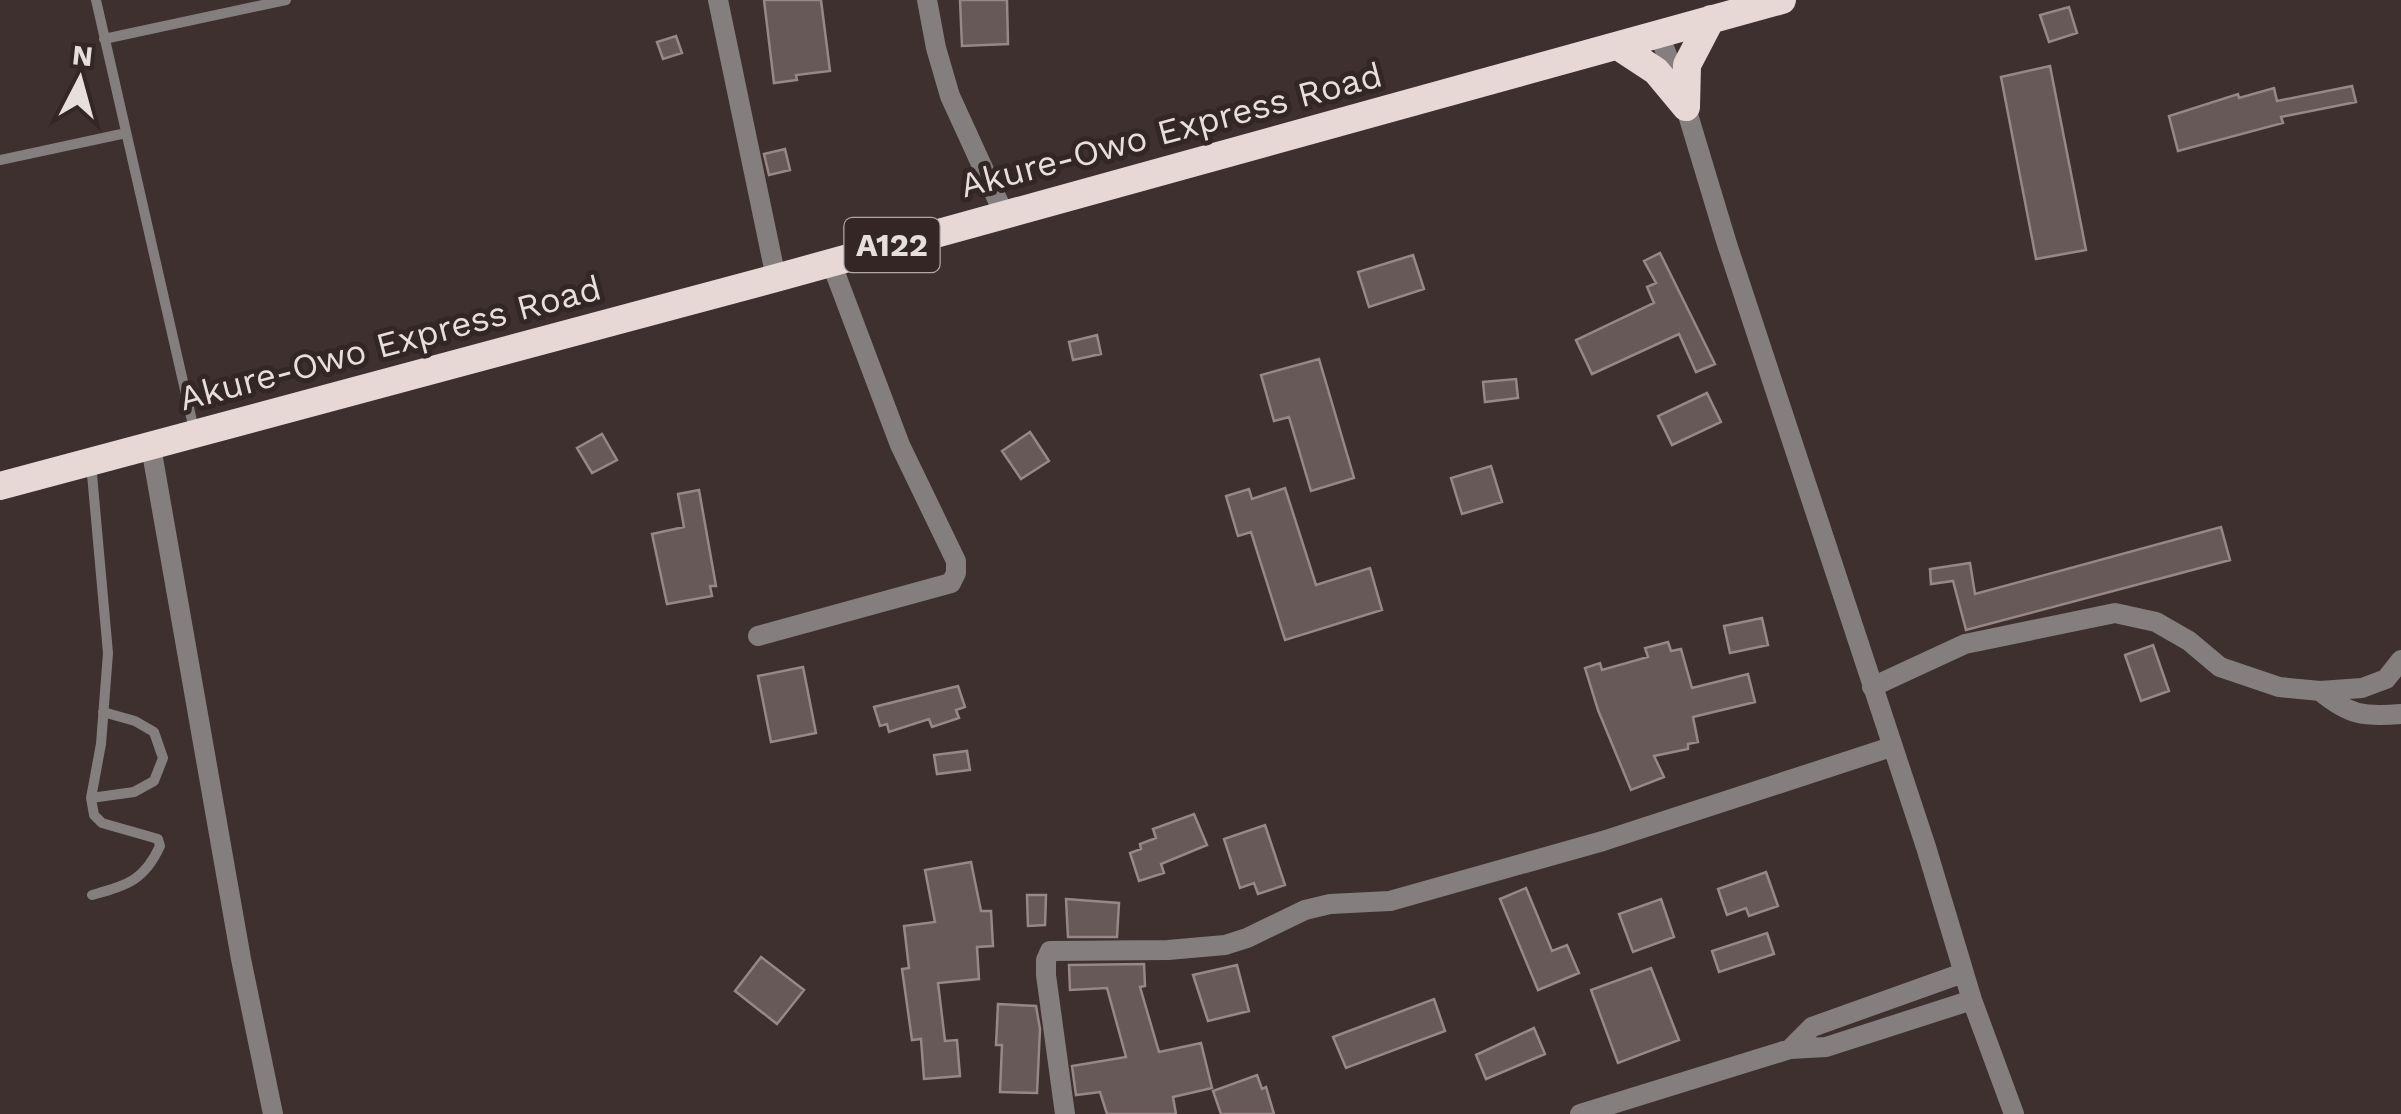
<svg xmlns="http://www.w3.org/2000/svg" width="2401" height="1114" font-family="'Work Sans',sans-serif">
<rect width="100%" height="100%" fill="#3d302f"/>
<path fill="#675957" stroke="#978786" stroke-width="2.5" d="M 764,0 L 821,0 L 830,71 L 796,75 L 797,80 L 774,83 Z
M 960,0 L 1007,0 L 1008,44 L 962,46 Z
M 2069,7 L 2077,33 L 2049,42 L 2040,15 Z
M 676,36 L 682,53 L 663,59 L 657,42 Z
M 2050,66 L 2086,250 L 2036,259 L 2001,77 Z
M 2352,86 L 2356,102 L 2281,117 L 2283,123 L 2178,151 L 2169,116 L 2238,94 L 2239,98 L 2274,88 L 2277,101 Z
M 785,149 L 790,170 L 769,175 L 764,154 Z
M 1660,253 L 1715,364 L 1696,372 L 1679,334 L 1592,374 L 1576,340 L 1654,303 L 1647,287 L 1656,283 L 1644,261 Z
M 1413,255 L 1424,289 L 1369,307 L 1358,272 Z
M 1097,335 L 1101,354 L 1073,360 L 1069,342 Z
M 1319,359 L 1354,478 L 1311,491 L 1289,417 L 1274,421 L 1261,375 Z
M 1516,379 L 1518,398 L 1485,402 L 1483,382 Z
M 1707,393 L 1721,422 L 1672,445 L 1658,416 Z
M 1030,432 L 1049,461 L 1021,479 L 1002,451 Z
M 602,434 L 617,460 L 592,473 L 577,448 Z
M 1491,466 L 1502,502 L 1462,514 L 1451,478 Z
M 1285,488 L 1316,585 L 1370,568 L 1382,610 L 1285,640 L 1251,532 L 1238,536 L 1226,496 L 1249,489 L 1252,499 Z
M 699,490 L 716,586 L 710,586 L 712,596 L 667,604 L 652,534 L 684,527 L 678,494 Z
M 2221,527 L 2230,560 L 1966,630 L 1953,581 L 1931,584 L 1930,569 L 1970,563 L 1975,594 Z
M 1762,618 L 1768,645 L 1730,653 L 1724,626 Z
M 1668,642 L 1671,651 L 1681,649 L 1692,688 L 1748,674 L 1755,702 L 1693,717 L 1698,742 L 1688,744 L 1688,749 L 1654,756 L 1664,777 L 1631,790 L 1598,710 L 1585,668 L 1600,663 L 1602,670 L 1648,657 L 1645,648 Z
M 2153,645 L 2169,691 L 2141,701 L 2125,655 Z
M 803,667 L 816,733 L 771,742 L 758,676 Z
M 958,686 L 965,707 L 956,710 L 959,718 L 932,727 L 929,719 L 889,732 L 887,724 L 880,726 L 874,707 Z
M 967,751 L 970,770 L 937,774 L 934,755 Z
M 1194,814 L 1207,845 L 1161,864 L 1164,873 L 1139,881 L 1130,853 L 1141,849 L 1140,844 L 1156,838 L 1153,829 Z
M 1265,825 L 1285,885 L 1258,894 L 1254,883 L 1240,888 L 1224,839 Z
M 971,862 L 981,911 L 991,911 L 993,946 L 977,947 L 979,979 L 938,983 L 945,1041 L 957,1040 L 960,1076 L 924,1079 L 921,1039 L 912,1040 L 902,969 L 909,968 L 904,926 L 935,922 L 925,870 Z
M 1766,872 L 1778,906 L 1749,916 L 1746,908 L 1727,915 L 1718,889 Z
M 1526,888 L 1552,951 L 1567,945 L 1579,973 L 1538,990 L 1500,899 Z
M 1027,895 L 1046,895 L 1045,925 L 1028,926 Z
M 1066,899 L 1119,903 L 1117,937 L 1068,937 Z
M 1661,899 L 1674,937 L 1633,952 L 1619,914 Z
M 1767,933 L 1774,954 L 1719,972 L 1712,951 Z
M 761,957 L 804,990 L 777,1024 L 735,991 Z
M 1144,964 L 1145,986 L 1140,987 L 1159,1052 L 1201,1043 L 1212,1088 L 1173,1097 L 1176,1114 L 1107,1114 L 1100,1092 L 1076,1095 L 1072,1066 L 1126,1057 L 1107,988 L 1070,990 L 1069,965 Z
M 1237,965 L 1249,1011 L 1208,1021 L 1193,975 Z
M 1651,968 L 1679,1040 L 1618,1063 L 1591,990 Z
M 1434,999 L 1445,1031 L 1346,1068 L 1333,1037 Z
M 998,1004 L 1036,1006 L 1040,1029 L 1037,1093 L 1000,1092 L 1002,1045 L 996,1045 Z
M 1534,1028 L 1545,1054 L 1486,1079 L 1476,1055 Z
M 1257,1075 L 1262,1089 L 1266,1087 L 1274,1114 L 1221,1114 L 1213,1091 Z"/>
<g fill="none" stroke-linecap="round" stroke-linejoin="round">
<path stroke="#857e7e" stroke-width="10" d="M 96,0 L 195,434
M 104,39 L 286,0
M 0,160 L 126,133
M 91,463 L 108,653 L 101,744 L 91,798 L 94,815 L 102,823 L 158,839 L 160,846 C 144,881 127,885 92,895
M 91,798 L 134,792 L 154,781 L 163,758 L 154,732 L 135,721 L 103,712"/>
<path stroke="#857e7e" stroke-width="20" d="M 718,0 L 776,278
M 927,0 L 936,48 L 950,96 L 1004,214
M 1659,35 L 1679,85 L 1727,244 L 1926,847 L 1972,1000 L 2014,1114
M 151,447 L 241,959 L 273,1114
M 758,636 L 951,583 L 956,573 L 956,561 L 900,445 L 831,262
M 1872,687 L 1965,644 L 2115,613 L 2156,622 L 2189,641 L 2220,667 L 2279,687 L 2320,691 L 2362,688 L 2386,679 L 2401,660
M 2320,691 C 2349,715 2363,717 2401,714
M 1790,1049 L 1812,1027 L 1963,973
M 1065,1114 L 1046,975 L 1046,960 L 1050,951 L 1168,950 L 1225,945 L 1247,938 L 1305,910 L 1330,904 L 1390,901 L 1603,841 L 1891,747
M 1580,1114 L 1790,1049 L 1826,1047 L 1972,1000"/>
<path stroke="#e7d8d6" stroke-width="28" d="M 1618,46 L 1656,71 L 1686,107
M 1686,107 L 1687,65 L 1711,19
M 0,486 L 776,278 L 1782,0"/>
</g>
<g text-anchor="middle" dominant-baseline="central" stroke-width="10" stroke-linejoin="round" paint-order="stroke">
<rect fill="#332625" stroke="#b1a7a6" stroke-width="2.5" x="844.5" y="218" width="95" height="54" rx="8"/>
<g font-size="32" font-weight="bold" fill="#e7dede">
<text x="892" y="245">A122</text>
</g>
<g font-size="35" fill="#e7dede" stroke="#332625">
<text transform="translate(1171 130) rotate(-15)">Akure-Owo Express Road</text>
<text transform="translate(390 343) rotate(-15)">Akure-Owo Express Road</text>
</g>
</g>
<g transform="translate(80 80) rotate(6)" stroke="#332625" stroke-width="8" paint-order="stroke">
<path d="M0-8L18 38L0 25L-18 38Z" fill="#e7dede"/>
<text y="-15" font-size="28" font-weight="bold" text-anchor="middle" fill="#e7dede">N</text>
</g>
</svg>
